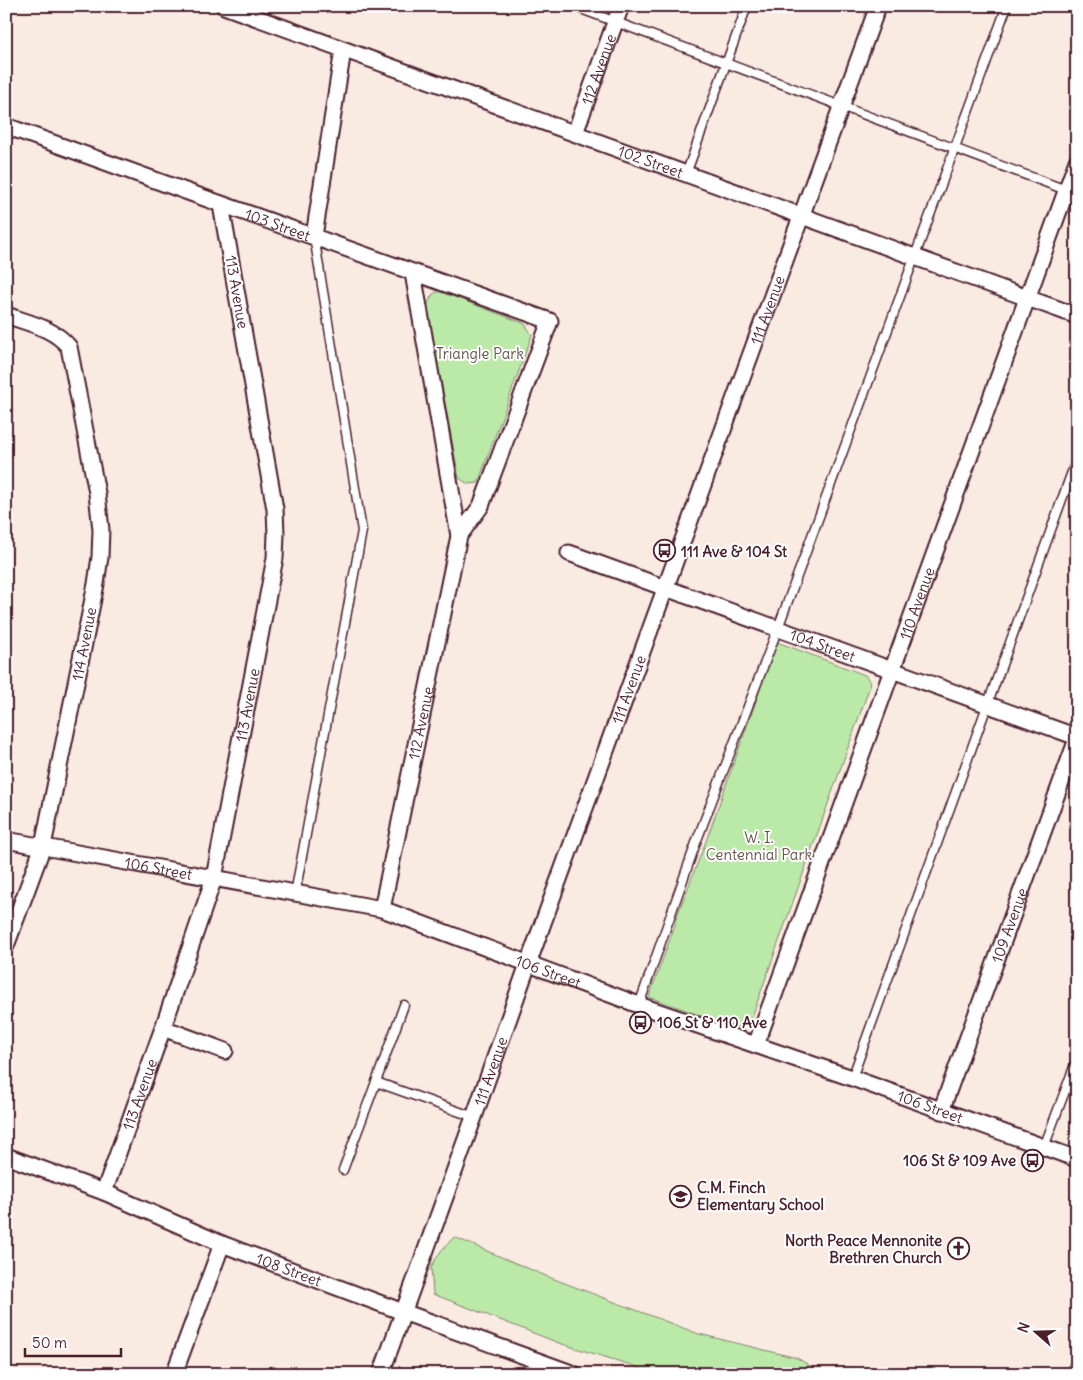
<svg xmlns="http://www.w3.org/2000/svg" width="1083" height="1380" font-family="Delius,sans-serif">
<rect width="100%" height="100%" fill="#f9eae2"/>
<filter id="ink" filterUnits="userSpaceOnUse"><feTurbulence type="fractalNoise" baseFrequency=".02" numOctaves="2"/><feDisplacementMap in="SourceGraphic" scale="10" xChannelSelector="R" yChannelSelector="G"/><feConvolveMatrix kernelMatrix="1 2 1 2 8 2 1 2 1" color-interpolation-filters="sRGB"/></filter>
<g filter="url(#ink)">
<path fill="#bae9a8" stroke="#82846a" d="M 436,292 L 441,292 L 518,321 L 525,324 L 532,335 L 478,483 L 468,484 L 459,478 L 427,306 L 432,295 Z
M 777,642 L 865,675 L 869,680 L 870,686 L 753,1014 C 747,1026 740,1028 727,1025 L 649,997 L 675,925 L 675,921 L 705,844 Z
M 454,1237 L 546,1276 L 699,1334 L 797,1358 L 809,1365 L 814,1374 L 652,1374 L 631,1365 L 559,1343 L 433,1294 L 431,1267 L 441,1251 Z"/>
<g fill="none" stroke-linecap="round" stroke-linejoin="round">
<defs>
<path id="lane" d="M 573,6 L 1066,190
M 686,174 L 747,6
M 295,894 L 362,531 L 314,236
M 639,1005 L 697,840 L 778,628 L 1007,6
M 852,1078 L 1077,458
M 376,1082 L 404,1005
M 1044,1147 L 1077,1059
M 343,1170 L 376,1082 L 474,1117"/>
<g id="street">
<path id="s1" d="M 224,6 L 1077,316"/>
<path id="s2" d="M 6,126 C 187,192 368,257 550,321 L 481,506 L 459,536"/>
<path id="s3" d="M 575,133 L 621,6"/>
<path d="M 314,236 L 343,50"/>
<path d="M 6,315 C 28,323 54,328 69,347 L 97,493 L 101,530 L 100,557 L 96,584 L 43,846 L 6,946"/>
<path id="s4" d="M 569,553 L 1077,737"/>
<path id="s5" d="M 6,840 L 382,909 L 639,1005 L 852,1078 L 1077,1159"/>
<path id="s6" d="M 382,909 L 459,536 L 413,273"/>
<path d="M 163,1028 L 225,1051"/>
<path id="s7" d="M 756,1045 L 1077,161"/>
<path id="s8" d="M 941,1111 L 1077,739"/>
<path id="s9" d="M 6,1156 L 104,1192 L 222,1244 L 403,1312 L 574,1374"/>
<path id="s10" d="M 104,1192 L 163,1028 L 214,878 L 275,558 L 276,534 L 275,509 L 221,205"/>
<path d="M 174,1374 L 222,1244"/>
<path id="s11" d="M 381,1374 L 474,1117 L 528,964 L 878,6"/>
<path d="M 1075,1374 L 1077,1368"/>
</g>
</defs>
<use href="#lane" stroke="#4a1f2b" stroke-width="11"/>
<use href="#street" stroke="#4a1f2b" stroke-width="19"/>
<use href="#lane" stroke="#fff" stroke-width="8"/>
<use href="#street" stroke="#fff" stroke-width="15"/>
</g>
</g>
<defs>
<symbol id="bus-ring" viewBox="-11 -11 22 22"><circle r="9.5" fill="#fff" stroke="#4a1f2b" stroke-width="1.5"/><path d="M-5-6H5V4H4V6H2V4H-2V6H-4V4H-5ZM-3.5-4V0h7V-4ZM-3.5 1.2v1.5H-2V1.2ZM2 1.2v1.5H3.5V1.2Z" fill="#4a1f2b"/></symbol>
<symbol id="school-ring" viewBox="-11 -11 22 22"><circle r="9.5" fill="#fff" stroke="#4a1f2b" stroke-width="1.5"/><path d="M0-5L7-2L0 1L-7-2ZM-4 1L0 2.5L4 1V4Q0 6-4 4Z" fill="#4a1f2b"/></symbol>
<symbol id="church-ring" viewBox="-11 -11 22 22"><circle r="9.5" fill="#fff" stroke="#4a1f2b" stroke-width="1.5"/><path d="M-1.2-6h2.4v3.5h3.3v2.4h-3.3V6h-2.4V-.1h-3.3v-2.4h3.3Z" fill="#4a1f2b"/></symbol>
</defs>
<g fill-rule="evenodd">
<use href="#bus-ring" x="652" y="538" width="25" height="25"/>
<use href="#bus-ring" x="628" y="1010" width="25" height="25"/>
<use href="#bus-ring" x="1020" y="1148" width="25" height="25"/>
<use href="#school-ring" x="668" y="1184" width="25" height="25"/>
<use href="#church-ring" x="946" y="1236" width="25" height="25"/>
</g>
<g text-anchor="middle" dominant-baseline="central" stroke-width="4" stroke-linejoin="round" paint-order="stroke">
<g font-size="15" fill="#4a1f2b" stroke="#fff">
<text stroke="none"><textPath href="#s3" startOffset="68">112 Avenue</textPath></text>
<text stroke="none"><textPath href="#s1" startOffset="454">102 Street</textPath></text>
<text stroke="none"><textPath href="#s2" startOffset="289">103 Street</textPath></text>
<text transform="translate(237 292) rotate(80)">113 Avenue</text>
<text stroke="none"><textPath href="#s11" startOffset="1132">111 Avenue</textPath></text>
<text stroke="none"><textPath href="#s7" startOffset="470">110 Avenue</textPath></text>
<text transform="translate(84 644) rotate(-79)">114 Avenue</text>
<text stroke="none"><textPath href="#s4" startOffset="270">104 Street</textPath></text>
<text stroke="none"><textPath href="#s11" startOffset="728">111 Avenue</textPath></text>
<text stroke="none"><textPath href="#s10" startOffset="509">113 Avenue</textPath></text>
<text stroke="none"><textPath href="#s6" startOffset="190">112 Avenue</textPath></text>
<text stroke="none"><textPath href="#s5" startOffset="155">106 Street</textPath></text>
<text stroke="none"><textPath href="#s8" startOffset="198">109 Avenue</textPath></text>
<text stroke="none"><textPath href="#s5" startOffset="560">106 Street</textPath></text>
<text stroke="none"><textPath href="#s11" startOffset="322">111 Avenue</textPath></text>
<text stroke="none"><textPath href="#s10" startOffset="104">113 Avenue</textPath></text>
<text stroke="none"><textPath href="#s5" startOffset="965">106 Street</textPath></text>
<text stroke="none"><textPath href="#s9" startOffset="305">108 Street</textPath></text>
</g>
<g font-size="15" fill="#66524a" stroke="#fff">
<text x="480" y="353">Triangle Park</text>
<text x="759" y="837">W. I.<tspan x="759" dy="17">Centennial Park</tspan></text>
</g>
<g font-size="15" font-weight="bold" fill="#4a1f2b" stroke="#fff" text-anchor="start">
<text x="681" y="551">111 Ave &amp; 104 St</text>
<text x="657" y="1022">106 St &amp; 110 Ave</text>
<text x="1016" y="1160" text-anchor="end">106 St &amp; 109 Ave</text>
<text x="697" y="1187">C.M. Finch<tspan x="697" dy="17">Elementary School</tspan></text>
<text x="942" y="1240" text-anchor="end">North Peace Mennonite<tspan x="942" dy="17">Brethren Church</tspan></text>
</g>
</g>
<rect width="1083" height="1380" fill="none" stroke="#fff" stroke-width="25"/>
<rect x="12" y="12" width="1058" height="1355" fill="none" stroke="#4a1f2b" stroke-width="2" filter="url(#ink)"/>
<g transform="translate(1036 1332) rotate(290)" stroke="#ffffff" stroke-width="4" paint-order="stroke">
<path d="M0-4L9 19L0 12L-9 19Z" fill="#4a1f2b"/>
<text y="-8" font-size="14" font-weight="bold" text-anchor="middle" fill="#4a1f2b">N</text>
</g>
<path d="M25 1348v8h96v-8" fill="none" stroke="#4a1f2b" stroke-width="2.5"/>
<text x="32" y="1348" font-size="15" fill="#4a1f2b" stroke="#ffffff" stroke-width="4" paint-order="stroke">50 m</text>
</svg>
